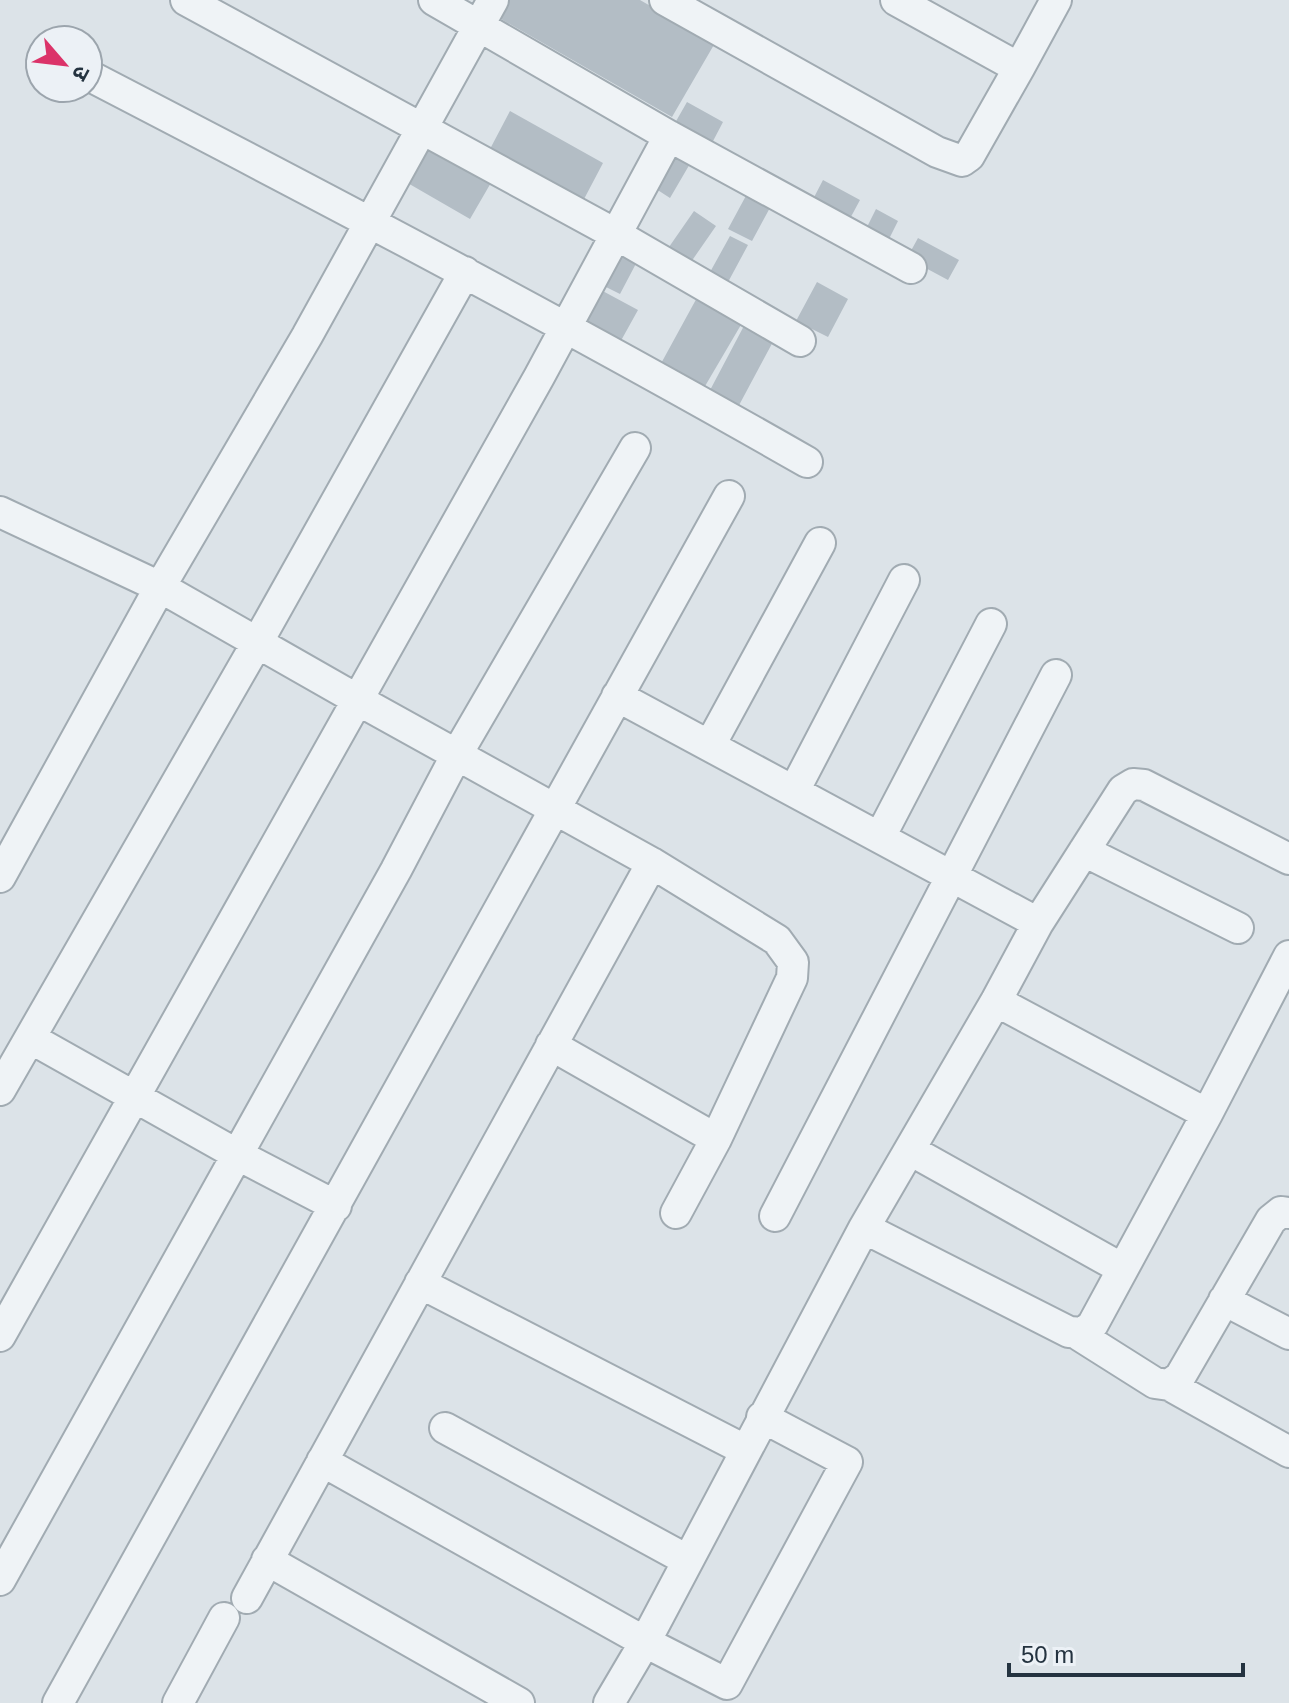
<svg xmlns="http://www.w3.org/2000/svg" width="1289" height="1703" font-family="Arial,'Noto Sans Devanagari',sans-serif">
<rect width="100%" height="100%" fill="#dce3e8"/>
<path fill="#b3bdc5" d="M 503,0 L 640,0 L 715,43 L 672,117 L 494,15 Z
M 687,102 L 723,122 L 712,143 L 675,123 Z
M 510,111 L 603,163 L 583,201 L 490,149 Z
M 421,141 L 492,181 L 470,219 L 399,178 Z
M 674,151 L 691,162 L 670,198 L 653,187 Z
M 823,180 L 860,200 L 846,226 L 809,207 Z
M 748,192 L 772,204 L 752,241 L 728,229 Z
M 876,209 L 898,221 L 885,247 L 863,235 Z
M 694,211 L 716,226 L 691,262 L 669,247 Z
M 730,236 L 748,245 L 727,284 L 709,274 Z
M 918,238 L 959,260 L 948,280 L 907,258 Z
M 620,245 L 640,256 L 620,294 L 600,284 Z
M 817,282 L 848,299 L 828,337 L 796,321 Z
M 599,289 L 638,310 L 618,346 L 580,325 Z
M 699,294 L 745,318 L 701,393 L 658,369 Z
M 746,322 L 775,338 L 737,409 L 708,394 Z"/>
<g fill="none" stroke-linecap="round" stroke-linejoin="round">
<defs>
<path id="street" d="M 186,0 L 617,235 L 800,341
M 434,0 L 669,136 L 911,268
M 665,0 L 937,152 L 962,161 L 969,156 L 1019,68 L 896,0
M 1019,68 L 1056,0
M 90,76 C 331,201 571,327 807,462
M 0,512 L 160,587 L 358,700 L 652,863 L 777,940 L 793,962 L 792,978 L 716,1139 L 676,1213
M 710,745 L 820,543
M 794,791 L 904,580
M 880,837 L 991,624
M 1084,851 L 1238,928
M 0,877 L 160,587 L 307,336 L 493,0
M 1038,923 L 1123,790 L 1133,784 L 1144,785 L 1289,859
M 30,1038 L 238,1155 L 336,1206
M 551,1045 L 716,1139
M 0,1090 L 257,643 L 465,272
M 1207,1114 L 1289,956
M 910,1150 L 1121,1268
M 775,1216 L 1056,675
M 864,1228 L 1069,1332 L 1084,1333 L 1093,1324 L 1207,1114 L 996,1001
M 420,1283 L 745,1450
M 1224,1300 L 1289,1334
M 1079,1335 L 1155,1383 L 1169,1385 L 1180,1377 L 1271,1220 L 1281,1212 L 1289,1213
M 0,1336 L 539,377 L 669,136
M 1169,1385 L 1289,1452
M 445,1428 L 687,1560
M 322,1461 L 645,1642 L 727,1684 L 847,1462 L 762,1417
M 267,1560 L 519,1703
M 0,1580 L 396,870 L 457,754 L 635,448
M 247,1598 L 652,863
M 58,1703 L 729,496
M 178,1703 L 224,1618
M 609,1703 L 645,1642 L 864,1228 L 996,1001 L 1038,923 L 617,696"/>
</defs>
<use href="#street" stroke="#a1abb2" stroke-width="34"/>
<use href="#street" stroke="#eff3f6" stroke-width="30"/>
</g>
<g transform="translate(64 64) rotate(118)"><circle r="38" fill="#ecf1f6" stroke="#9ca5ad" stroke-width="2"/>
<path d="M0-6L14 30L0 20L-14 30Z" fill="#db3369"/>
<text y="-12" font-size="22" font-weight="bold" text-anchor="middle" fill="#243340">उ</text>
</g>
<path d="M1009 1663v12h234v-12" fill="none" stroke="#243340" stroke-width="4"/>
<text x="1021" y="1663" font-size="24" fill="#243340" stroke="#ecf1f6" stroke-width="6" paint-order="stroke">50 m</text>
</svg>
